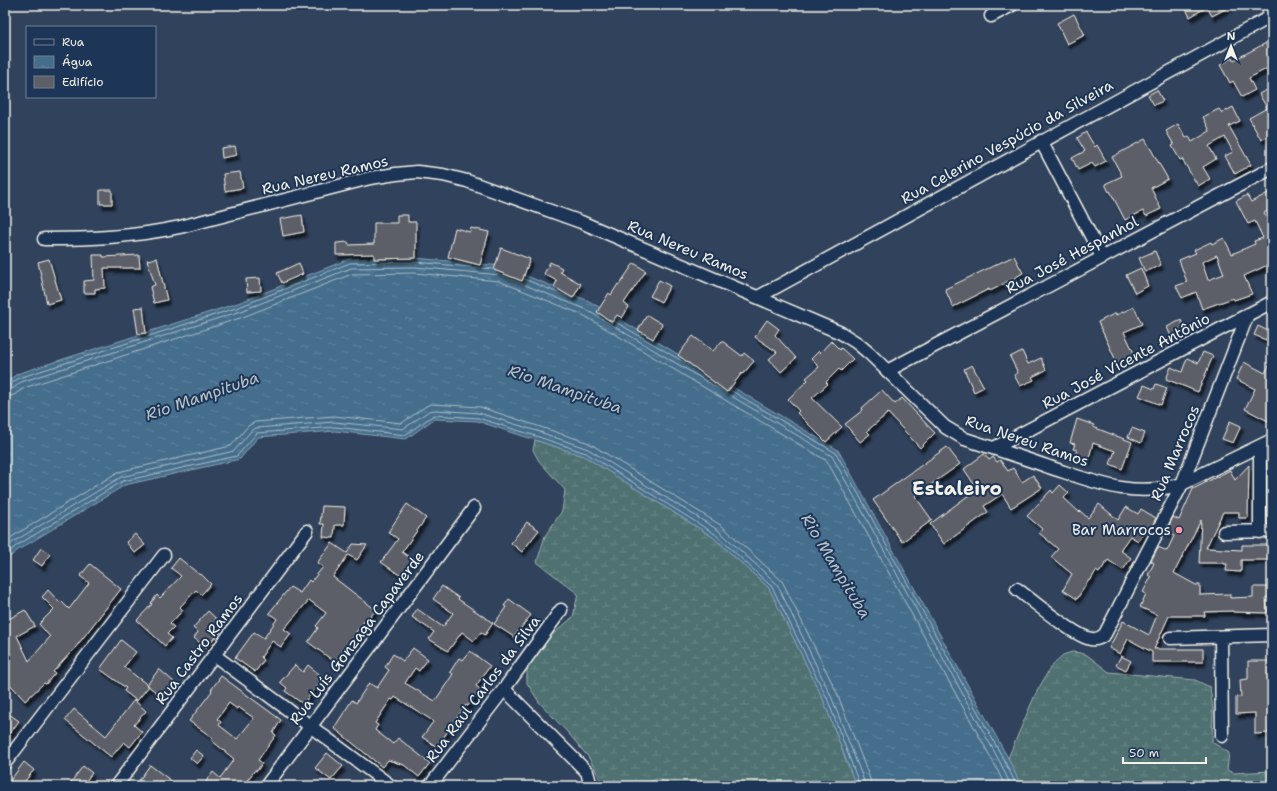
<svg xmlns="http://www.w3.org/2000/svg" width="1277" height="791" font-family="'Shantell Sans',sans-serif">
<defs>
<pattern id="wetland-marsh" width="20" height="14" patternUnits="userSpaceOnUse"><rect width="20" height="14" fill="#4f7172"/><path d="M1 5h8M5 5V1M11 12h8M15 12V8" fill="none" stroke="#698686"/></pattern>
<pattern id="water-ripples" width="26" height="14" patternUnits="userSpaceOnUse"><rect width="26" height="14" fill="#456e8d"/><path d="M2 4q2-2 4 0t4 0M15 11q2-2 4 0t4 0" fill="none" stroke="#60839d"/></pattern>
<filter id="shadow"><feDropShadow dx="2.5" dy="4.5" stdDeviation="1" flood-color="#0009"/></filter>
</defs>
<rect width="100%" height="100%" fill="#30425c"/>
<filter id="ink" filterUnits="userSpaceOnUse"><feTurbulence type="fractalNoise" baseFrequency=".025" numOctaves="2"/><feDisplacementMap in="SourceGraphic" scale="8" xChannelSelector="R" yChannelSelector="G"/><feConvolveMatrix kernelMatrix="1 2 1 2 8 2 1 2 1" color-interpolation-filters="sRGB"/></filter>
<g filter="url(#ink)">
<path fill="url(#wetland-marsh)" stroke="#a2b1ad" d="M 535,440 L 584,456 L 713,537 L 769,588 L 823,699 L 856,786 L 674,786 L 658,779 L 637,786 L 600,786 L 599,777 L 589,758 L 570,735 L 539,702 L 527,683 L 527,666 L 550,637 L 573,617 L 578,594 L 537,562 L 545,536 L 562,511 L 565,490 L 539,461 L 533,450 Z
M 1072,652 L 1081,653 L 1087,655 L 1109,672 L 1195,680 L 1210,687 L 1213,710 L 1212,742 L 1229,753 L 1227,770 L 1233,773 L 1272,771 L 1272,786 L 1021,786 L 1008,758 L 1035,695 L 1049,670 L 1056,661 L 1063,655 Z"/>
<path fill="url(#water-ripples)" stroke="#8ba2b1" d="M 415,258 L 502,266 L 589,301 L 838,450 L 1008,758 L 1021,786 L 856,786 L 823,699 L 769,588 L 713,537 L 584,456 L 535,440 L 477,421 L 434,419 L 406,439 L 335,431 L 258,437 L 240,459 L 125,485 L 18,550 L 5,561 L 5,383 L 17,374 L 238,303 L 349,259 Z"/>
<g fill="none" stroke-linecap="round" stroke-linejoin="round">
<path stroke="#aebdc4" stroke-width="1" d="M 524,279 L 571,298
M 614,321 L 694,368
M 5,386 L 8,386 L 19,378 L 239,307 L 350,263 L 415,262 L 493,269
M 730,390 L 836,453 L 1004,760 L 1017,786
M 5,391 L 11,390 L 21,382 L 241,311 L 351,268 L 415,267 L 500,275 L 585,309 L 832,456 L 1000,762 L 1011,786
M 5,397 L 14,395 L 24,388 L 243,317 L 352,274 L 415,273 L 499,281 L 583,315 L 827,461 L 995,765 L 1005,786
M 5,541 L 118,472 L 231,446 L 248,426 L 255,422 L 334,416 L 402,423 L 426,406 L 432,404 L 480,407 L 589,443 L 722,526 L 782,581 L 837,693 L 870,779 L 871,786
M 5,549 L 13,542 L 121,477 L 234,451 L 251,431 L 256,428 L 334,422 L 403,429 L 429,411 L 435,410 L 479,413 L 537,431 L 588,449 L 718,530 L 777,584 L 831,696 L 864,781 L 865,786
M 5,556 L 16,546 L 123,481 L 237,456 L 257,433 L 335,427 L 405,435 L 434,415 L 478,418 L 536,436 L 586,453 L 715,534 L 772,587 L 827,698 L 860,786"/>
</g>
<path fill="#5d5f67" stroke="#f4f1e8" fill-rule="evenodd" filter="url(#shadow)" d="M 1184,5 L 1233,5 L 1212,16 L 1207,7 L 1190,17 Z
M 1074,14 L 1085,35 L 1067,44 L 1057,23 Z
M 1266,43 L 1267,46 L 1272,43 L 1272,66 L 1249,78 L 1255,90 L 1242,97 L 1233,81 L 1230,83 L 1220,65 L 1232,58 L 1234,60 Z
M 1272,87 L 1272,134 L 1261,140 L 1249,118 L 1267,108 L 1259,94 Z
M 1157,90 L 1163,101 L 1154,105 L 1148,95 Z
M 1233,107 L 1240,121 L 1229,126 L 1251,165 L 1235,174 L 1225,156 L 1233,152 L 1225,137 L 1209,146 L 1216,159 L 1203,167 L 1210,179 L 1198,186 L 1182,159 L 1180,160 L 1172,146 L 1174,145 L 1166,131 L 1178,124 L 1186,138 L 1189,136 L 1192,142 L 1210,131 L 1203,117 L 1219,109 L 1222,113 Z
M 1086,132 L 1095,147 L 1097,145 L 1106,161 L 1095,167 L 1092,163 L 1078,170 L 1072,158 L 1085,151 L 1077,138 Z
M 1145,139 L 1168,179 L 1151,188 L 1161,209 L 1146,216 L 1143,211 L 1125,220 L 1110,191 L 1109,192 L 1105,184 L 1122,176 L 1112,157 Z
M 235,146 L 237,155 L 222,158 L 221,148 Z
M 240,172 L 243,188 L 225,191 L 223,174 Z
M 100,190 L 112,190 L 112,204 L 100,204 Z
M 1272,191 L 1272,209 L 1264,213 L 1272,231 L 1272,263 L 1244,276 L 1252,294 L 1234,300 L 1233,298 L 1202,309 L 1196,292 L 1182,298 L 1176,286 L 1187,282 L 1179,260 L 1196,253 L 1194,250 L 1211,242 L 1212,244 L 1224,238 L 1232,254 L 1255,244 L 1254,241 L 1263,238 L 1255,221 L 1248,224 L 1236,201 L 1247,195 L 1251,202 ZM 1217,255 L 1224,274 L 1208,280 L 1202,262 Z
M 302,215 L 304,232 L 283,236 L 280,219 Z
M 397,215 L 408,215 L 408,222 L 416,222 L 416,258 L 374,259 L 374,254 L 336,255 L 336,243 L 348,242 L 349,245 L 374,244 L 374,223 L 397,223 Z
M 455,228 L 470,232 L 471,228 L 489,232 L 480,265 L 448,257 Z
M 501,248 L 530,259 L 522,281 L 494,270 Z
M 1155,251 L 1161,265 L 1145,272 L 1139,258 Z
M 93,255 L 103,255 L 103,257 L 139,255 L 140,268 L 104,268 L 105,288 L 95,289 L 95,293 L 84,293 L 84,281 L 94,280 Z
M 1014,256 L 1023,273 L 998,287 L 990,291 L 989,289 L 953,307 L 945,289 Z
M 157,258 L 167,300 L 154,303 L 150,287 L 155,285 L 147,260 Z
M 49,259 L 61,300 L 47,304 L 38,262 Z
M 550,262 L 562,268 L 560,272 L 581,284 L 573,298 L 554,287 L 557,281 L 544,274 Z
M 299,263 L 303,274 L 282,283 L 277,273 Z
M 634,263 L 646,271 L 624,303 L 629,307 L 622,318 L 617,315 L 612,322 L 597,312 L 609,293 L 611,295 L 618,284 L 619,285 Z
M 1141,268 L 1148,286 L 1135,293 L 1126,275 Z
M 260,278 L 261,291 L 247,292 L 246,279 Z
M 659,280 L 670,286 L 661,302 L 650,296 Z
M 143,307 L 146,333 L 138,334 L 134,308 Z
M 1134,307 L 1142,324 L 1124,332 L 1135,355 L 1117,363 L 1098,322 L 1116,313 L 1116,315 Z
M 647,315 L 662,324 L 653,339 L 638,330 Z
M 767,320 L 779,329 L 775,335 L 796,358 L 781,372 L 769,359 L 777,352 L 755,337 Z
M 1181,320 L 1186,332 L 1172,339 L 1167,327 Z
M 1258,326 L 1270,332 L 1266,340 L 1254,335 Z
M 693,336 L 713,351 L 722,341 L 742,356 L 744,353 L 754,361 L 743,374 L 742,373 L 727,392 L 678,355 Z
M 831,341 L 840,350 L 841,348 L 853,359 L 841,371 L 839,369 L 826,382 L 828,384 L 812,398 L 842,427 L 826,442 L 797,413 L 799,411 L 788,399 L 808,380 L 806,378 L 819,367 L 811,359 L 819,351 L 820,353 Z
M 1022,351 L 1028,364 L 1041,358 L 1046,370 L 1032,377 L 1034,380 L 1020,386 L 1014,375 L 1018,373 L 1010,357 Z
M 1203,352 L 1213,356 L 1198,392 L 1166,379 L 1171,367 L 1182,372 L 1187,358 L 1198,363 Z
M 1272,360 L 1272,423 L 1245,409 L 1255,389 L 1236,379 L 1244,362 L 1265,373 Z
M 972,365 L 984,387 L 974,392 L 964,369 Z
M 1156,384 L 1167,388 L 1161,405 L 1139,396 L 1144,385 L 1154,389 Z
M 882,390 L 895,404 L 902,398 L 935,433 L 920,448 L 888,413 L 867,431 L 870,434 L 860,442 L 845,424 L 863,410 L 862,408 Z
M 1077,419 L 1094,425 L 1093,427 L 1132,442 L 1122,469 L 1110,464 L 1115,451 L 1093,443 L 1088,462 L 1074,458 L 1077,450 L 1073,449 L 1075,444 L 1070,443 Z
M 1230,421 L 1241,426 L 1233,443 L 1222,439 Z
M 1132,428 L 1145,433 L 1141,443 L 1128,437 Z
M 947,447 L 960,464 L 915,496 L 932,520 L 902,542 L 873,500 Z
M 984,454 L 989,460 L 993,457 L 997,462 L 1000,460 L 1008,471 L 1013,468 L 1022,482 L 1033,475 L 1042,488 L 1011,508 L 1002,494 L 984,506 L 988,512 L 944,544 L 930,524 L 977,489 L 964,469 Z
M 1249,465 L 1248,518 L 1239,518 L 1239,512 L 1223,512 L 1206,548 L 1242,550 L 1242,545 L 1272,545 L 1272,560 L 1241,560 L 1241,572 L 1226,571 L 1227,564 L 1224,564 L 1224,563 L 1199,563 L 1201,520 L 1174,573 L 1196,585 L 1200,585 L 1200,595 L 1230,594 L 1230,598 L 1253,597 L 1253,587 L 1272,587 L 1272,597 L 1266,597 L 1267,613 L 1233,612 L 1233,611 L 1204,612 L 1205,616 L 1169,616 L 1154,649 L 1203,649 L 1203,662 L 1152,662 L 1152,652 L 1128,639 L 1120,654 L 1109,648 L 1123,621 L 1149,635 L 1157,615 L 1140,607 L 1146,594 L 1143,592 L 1151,577 L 1148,575 L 1154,563 L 1151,561 L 1158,547 L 1167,551 L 1174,536 L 1166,532 L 1173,517 L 1179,520 L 1193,489 L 1230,470 L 1235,480 Z
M 1060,485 L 1069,493 L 1064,498 L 1079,512 L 1080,511 L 1088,518 L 1099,504 L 1118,520 L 1126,507 L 1138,514 L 1141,509 L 1156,518 L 1151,528 L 1148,526 L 1138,541 L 1130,536 L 1120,550 L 1131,558 L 1123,570 L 1108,560 L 1099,573 L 1096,571 L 1090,581 L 1089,580 L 1077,599 L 1063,590 L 1072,574 L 1051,557 L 1058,549 L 1039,533 L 1042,529 L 1027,516 L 1051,490 L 1053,493 Z
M 407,504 L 426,518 L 402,552 L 413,560 L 401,576 L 381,562 L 398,539 L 388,532 Z
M 322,506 L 345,507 L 344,525 L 335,525 L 334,538 L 323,537 L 324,524 L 320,524 Z
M 527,522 L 539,530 L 522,552 L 511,543 Z
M 135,534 L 145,545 L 135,553 L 126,542 Z
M 332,543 L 347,553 L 353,544 L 367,545 L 357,560 L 348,555 L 333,577 L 376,610 L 367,621 L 366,619 L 354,635 L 357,637 L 336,663 L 308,642 L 318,628 L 316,626 L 326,613 L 309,600 L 284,629 L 291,634 L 281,647 L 272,641 L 261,657 L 264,660 L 255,672 L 235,658 L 254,632 L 264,638 L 277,619 L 269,613 L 290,587 L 300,593 L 309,580 L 311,582 L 323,567 L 317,563 Z
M 41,548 L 50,554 L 42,566 L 33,560 Z
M 179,558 L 200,575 L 201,574 L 211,584 L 201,595 L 196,590 L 180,607 L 183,610 L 170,624 L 174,627 L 167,634 L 172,638 L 165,646 L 137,620 L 152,604 L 151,603 L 157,595 L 160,598 L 181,576 L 171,568 Z
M 90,564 L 121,589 L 72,652 L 72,651 L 53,672 L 55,673 L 46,684 L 44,683 L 25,701 L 8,682 L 5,684 L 5,659 L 11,656 L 5,643 L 5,621 L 25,610 L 35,626 L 17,636 L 29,661 L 50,637 L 39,624 L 54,609 L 42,597 L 48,590 L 59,602 L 61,601 L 69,609 L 89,583 L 80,576 Z
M 442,586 L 459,598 L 458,599 L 493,623 L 485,635 L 481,632 L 474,641 L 462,632 L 448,651 L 429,639 L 434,632 L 412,617 L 417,609 L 443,627 L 453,613 L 433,599 Z
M 509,599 L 531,615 L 514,637 L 494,624 L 506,607 L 504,606 Z
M 208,611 L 225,627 L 216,638 L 215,637 L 206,648 L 194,638 L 198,632 L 193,628 Z
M 121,640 L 136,652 L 124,667 L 149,686 L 137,701 L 124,691 L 126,688 L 100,669 Z
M 413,648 L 428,659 L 419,671 L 415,668 L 405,683 L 435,701 L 453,674 L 450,672 L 459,658 L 463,660 L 470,651 L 490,666 L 476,686 L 480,689 L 468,706 L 466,705 L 437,747 L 422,737 L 433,722 L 430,719 L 395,697 L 393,700 L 391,699 L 375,723 L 378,725 L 375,730 L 393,744 L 398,738 L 430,763 L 419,777 L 404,765 L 388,760 L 382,767 L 334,728 L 352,700 L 356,703 L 369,683 L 377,688 L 389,670 L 385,667 L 393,654 L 403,661 Z
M 1121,656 L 1131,661 L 1126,670 L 1116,665 Z
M 1248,661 L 1272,661 L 1272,713 L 1270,713 L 1270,733 L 1255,734 L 1255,713 L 1236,714 L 1236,697 L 1241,697 L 1240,680 L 1248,679 Z
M 295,665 L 303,672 L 308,665 L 324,678 L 303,704 L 285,691 L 287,688 L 280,682 Z
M 159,669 L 174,682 L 162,697 L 147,685 Z
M 221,676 L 281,720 L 273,733 L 276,735 L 258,760 L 262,763 L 257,771 L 255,770 L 243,786 L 203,786 L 213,772 L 220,778 L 234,759 L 211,740 L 213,738 L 189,721 L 212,691 L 211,690 ZM 229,703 L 237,709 L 238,707 L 254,718 L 237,739 L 219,725 L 221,722 L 217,719 Z
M 134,700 L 146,711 L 134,725 L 142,732 L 130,747 L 124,742 L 111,757 L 65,720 L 74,709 L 106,736 Z
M 5,711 L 19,721 L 5,740 Z
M 196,750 L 204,756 L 197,764 L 190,758 Z
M 327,753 L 343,766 L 331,780 L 315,768 Z
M 24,762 L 34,770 L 21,786 L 6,786 Z
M 150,765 L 178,786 L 135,786 Z
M 83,766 L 92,773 L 82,786 L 68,786 Z"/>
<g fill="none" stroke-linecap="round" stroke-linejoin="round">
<defs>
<path id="minor" d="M 1266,5 L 1272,15
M 991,16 L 1012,5
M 1041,141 L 1102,257
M 44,239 C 92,239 132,237 180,227 L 370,178 L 396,174 L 417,172 L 443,175 L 467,181 L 581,222 L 841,333 L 857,343 L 870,354 L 945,427 L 965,439 C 993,448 1021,457 1049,467 C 1095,482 1133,499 1182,484 L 1272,440
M 758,297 L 1272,16
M 887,371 L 1272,168
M 1260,446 L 1260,532
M 994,448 L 1272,302
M 1224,532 L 1272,531
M 1017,589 C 1033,601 1074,636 1091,639 C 1097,640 1101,638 1105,634 L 1182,484 L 1248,314
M 1221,637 L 1222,736
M 1170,638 L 1272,635
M 214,655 L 391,786
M 504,689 L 587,772 L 591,786
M 5,763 L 164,555
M 116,786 L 307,531
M 266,786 L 474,508
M 430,786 L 504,689 L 561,610"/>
</defs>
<use href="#minor" stroke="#f4f1e8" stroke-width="15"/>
<use href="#minor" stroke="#1d3557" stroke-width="12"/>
</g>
</g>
<circle fill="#ff9aa2" stroke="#1d3557" stroke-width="1.5" cx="1179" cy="530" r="4"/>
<g text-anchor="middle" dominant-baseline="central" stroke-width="4" stroke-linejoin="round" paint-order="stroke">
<g font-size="15" fill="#f4f1e8" stroke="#1d3557">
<text transform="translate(1007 142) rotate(-29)">Rua Celerino Vespúcio da Silveira</text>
<text transform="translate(325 175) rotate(-13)">Rua Nereu Ramos</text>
<text transform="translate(688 250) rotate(23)">Rua Nereu Ramos</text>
<text transform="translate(1072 255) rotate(-28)">Rua José Hespanhol</text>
<text transform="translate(1126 361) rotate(-28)">Rua José Vicente Antônio</text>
<text transform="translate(1027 441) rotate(19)">Rua Nereu Ramos</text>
<text transform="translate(1175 453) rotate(-67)">Rua Marrocos</text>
<text transform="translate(357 638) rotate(-53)">Rua Luís Gonzaga Capaverde</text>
<text transform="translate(199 649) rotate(-53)">Rua Castro Ramos</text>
<text transform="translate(483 689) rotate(-53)">Rua Raul Carlos da Silva</text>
</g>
<g font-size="15" fill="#f4f1e8" stroke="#1d3557" text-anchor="end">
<text x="1171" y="530">Bar Marrocos</text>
</g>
<g font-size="16" font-style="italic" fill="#b7c3c8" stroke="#1d3557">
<text transform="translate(565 389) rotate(19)">Rio Mampituba</text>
<text transform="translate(202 396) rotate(-19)">Rio Mampituba</text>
<text transform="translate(836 566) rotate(59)">Rio Mampituba</text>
</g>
<g font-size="19" font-weight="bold" fill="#f4f1e8" stroke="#1d3557">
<text x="957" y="488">Estaleiro</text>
</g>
</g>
<rect width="1277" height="791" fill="none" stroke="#1d3557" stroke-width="20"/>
<rect x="10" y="10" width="1257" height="771" fill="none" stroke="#f4f1e8" stroke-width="1.5" filter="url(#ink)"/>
<rect x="26" y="26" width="130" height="72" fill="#1d3557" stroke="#738091"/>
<rect x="34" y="39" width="20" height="6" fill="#1d3557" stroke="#738091"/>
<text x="62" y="46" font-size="12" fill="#f4f1e8">Rua</text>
<rect x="34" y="56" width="20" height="12" fill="url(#water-ripples)" stroke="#738091"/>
<text x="62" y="66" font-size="12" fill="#f4f1e8">Água</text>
<rect x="34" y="76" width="20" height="12" fill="#5d5f67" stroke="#738091"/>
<text x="62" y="86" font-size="12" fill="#f4f1e8">Edifício</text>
<g transform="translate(1231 46)" stroke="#1d3557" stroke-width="3" paint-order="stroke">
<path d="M0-3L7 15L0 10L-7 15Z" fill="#f4f1e8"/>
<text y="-6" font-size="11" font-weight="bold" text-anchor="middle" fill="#f4f1e8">N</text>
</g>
<path d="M1123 757v6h83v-6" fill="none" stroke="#f4f1e8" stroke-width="2"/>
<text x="1129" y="757" font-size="12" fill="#f4f1e8" stroke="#1d3557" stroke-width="3" paint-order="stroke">50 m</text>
</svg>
